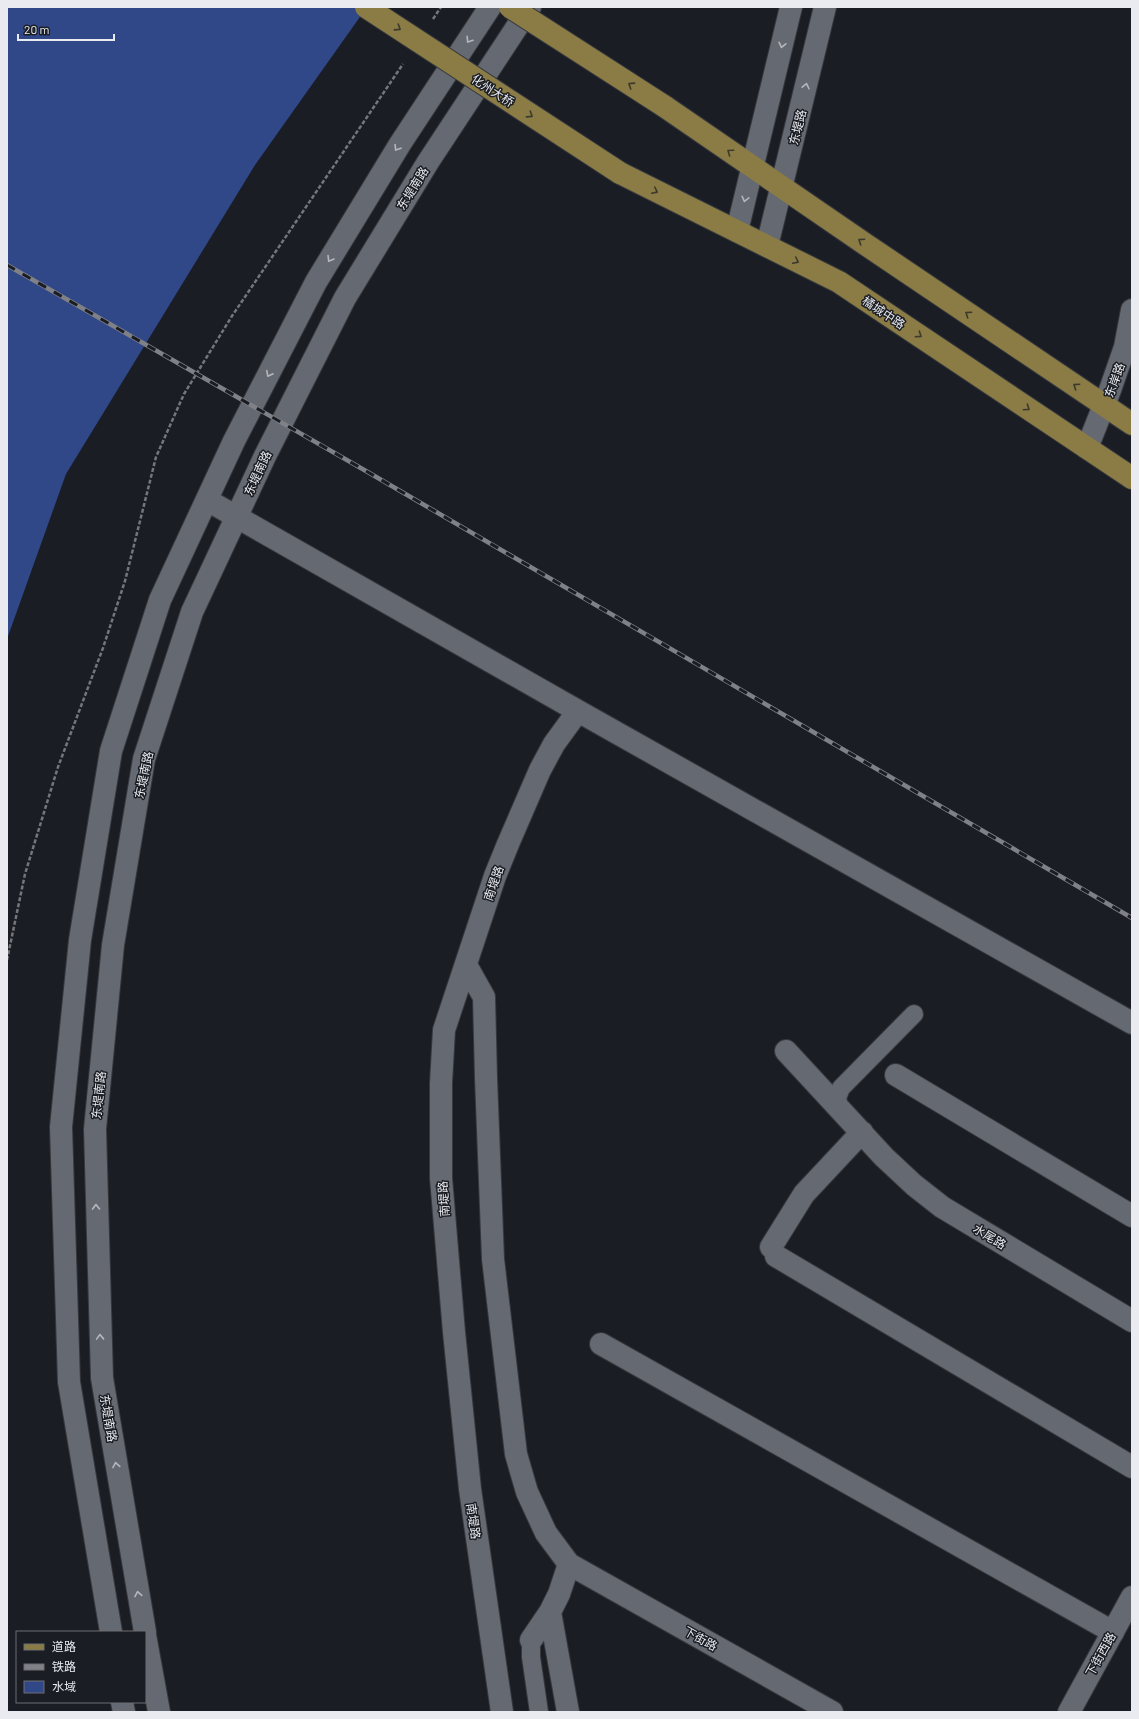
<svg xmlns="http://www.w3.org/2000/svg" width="1139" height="1719" font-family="Barlow,'Noto Sans SC',sans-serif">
<rect width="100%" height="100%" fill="#1a1d23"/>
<path fill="#304788" d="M 7,7 L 367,7 L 255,165 L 66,474 L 7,639 Z"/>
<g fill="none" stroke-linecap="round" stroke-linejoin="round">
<defs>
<path id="service" d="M 839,1107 L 837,1098 L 841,1088 L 914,1014
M 531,1640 L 531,1657 L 539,1712"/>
<path id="minor" d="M 1087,448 L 1110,390 L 1125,347 L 1132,310
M 207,500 L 578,711 L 1132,1023
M 466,965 L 484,997 L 486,1078 L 493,1259 L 516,1454 L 527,1492 L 546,1533 L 569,1564 L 832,1712
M 786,1051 L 884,1157 L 914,1185 L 942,1207 L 1132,1321
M 896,1075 L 1132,1216
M 771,1247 L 804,1194 L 862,1132
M 776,1256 L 1132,1467
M 601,1344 L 1113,1632
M 550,1612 L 568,1712
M 531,1640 L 550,1612 L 559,1594 L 569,1564
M 502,1712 L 470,1489 L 454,1332 L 441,1178 L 441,1083 L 444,1030 L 495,876 L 508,844 L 540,770 L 554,744 L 578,711"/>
<path id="tertiary" d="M 1069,1712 L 1132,1597"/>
<path id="secondary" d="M 737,231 L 791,7
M 767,246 L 825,7
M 111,1632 L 69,1382 L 61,1127 L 80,940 L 111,751 L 160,600 L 234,441 L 316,282 L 400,144 L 490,7
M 145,1632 L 102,1378 L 95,1129 L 113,945 L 144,759 L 192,612 L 265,456 L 345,298 L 428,162 L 530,7
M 145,1635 L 159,1712
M 122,1702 L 124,1712"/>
<path id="primary" d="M 664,106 L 865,244 L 1132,424
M 620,173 L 839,282 L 1132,478"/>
</defs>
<use href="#service" stroke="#37393e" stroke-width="20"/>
<use href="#minor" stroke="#37393e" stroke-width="24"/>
<use href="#tertiary" stroke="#37393e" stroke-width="24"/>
<use href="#secondary" stroke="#37393e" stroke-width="24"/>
<use href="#primary" stroke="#37393e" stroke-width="24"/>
<path stroke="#74767c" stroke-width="2.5" stroke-dasharray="4 2" stroke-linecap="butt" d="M 433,19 L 441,7
M 7,960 L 25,874 L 58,767 L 103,648 L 125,581 L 156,457 L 184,394 L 232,316 L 403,64"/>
<use href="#service" stroke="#656971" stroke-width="18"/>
<use href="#minor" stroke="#656971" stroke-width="22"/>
<use href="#tertiary" stroke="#656971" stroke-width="22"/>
<use href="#secondary" stroke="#656971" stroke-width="22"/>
<use href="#primary" stroke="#8b7c45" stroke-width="22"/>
<defs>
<path id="rail" d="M 7,265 L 366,471 L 1132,918"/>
</defs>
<use href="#rail" stroke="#7f8187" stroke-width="4.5"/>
<use href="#rail" stroke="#1a1d23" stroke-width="3" stroke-dasharray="9" stroke-linecap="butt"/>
<defs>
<path id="primary-bridge" d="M 366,7 L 620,173
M 510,7 L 664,106"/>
</defs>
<use href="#primary-bridge" stroke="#37393e" stroke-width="24" stroke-linecap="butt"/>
<use href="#primary-bridge" stroke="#8b7c45" stroke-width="22"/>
</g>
<defs><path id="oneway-chevron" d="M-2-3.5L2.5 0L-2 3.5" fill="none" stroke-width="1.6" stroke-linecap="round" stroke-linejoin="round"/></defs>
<g stroke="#3c3a2d">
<use href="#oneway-chevron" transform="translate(398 28) rotate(33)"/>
<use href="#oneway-chevron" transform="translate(631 85) rotate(-147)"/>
<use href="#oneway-chevron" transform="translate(530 115) rotate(33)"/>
<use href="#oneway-chevron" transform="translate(730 152) rotate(-145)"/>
<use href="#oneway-chevron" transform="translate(655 191) rotate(26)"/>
<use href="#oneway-chevron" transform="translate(861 241) rotate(-146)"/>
<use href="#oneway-chevron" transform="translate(796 261) rotate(26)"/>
<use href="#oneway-chevron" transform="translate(968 314) rotate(-146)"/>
<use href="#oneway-chevron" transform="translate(919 335) rotate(34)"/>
<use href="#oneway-chevron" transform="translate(1076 386) rotate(-146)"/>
<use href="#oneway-chevron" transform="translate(1027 408) rotate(34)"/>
</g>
<g stroke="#b4b7bd">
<use href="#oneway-chevron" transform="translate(469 40) rotate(123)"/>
<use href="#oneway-chevron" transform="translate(782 45) rotate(103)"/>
<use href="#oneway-chevron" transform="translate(806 86) rotate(-77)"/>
<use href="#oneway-chevron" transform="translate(397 148) rotate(122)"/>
<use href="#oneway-chevron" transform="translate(745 199) rotate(104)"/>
<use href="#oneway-chevron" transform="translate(330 259) rotate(121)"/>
<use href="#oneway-chevron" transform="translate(269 374) rotate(117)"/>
<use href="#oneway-chevron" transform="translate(96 1207) rotate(-91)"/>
<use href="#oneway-chevron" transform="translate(100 1337) rotate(-92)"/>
<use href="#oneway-chevron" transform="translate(116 1465) rotate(-100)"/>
<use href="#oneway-chevron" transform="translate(138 1594) rotate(-100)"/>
</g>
<g text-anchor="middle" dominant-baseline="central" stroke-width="3" stroke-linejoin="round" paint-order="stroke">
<g font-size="12" fill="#e9ebf0" stroke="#1a1d23">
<text transform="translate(493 90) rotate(33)">化州大桥</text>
<text transform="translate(797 127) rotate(-76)">东堤路</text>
<text transform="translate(412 188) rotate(-58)">东堤南路</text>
<text transform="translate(884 312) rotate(34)">橘城中路</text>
<text transform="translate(1114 380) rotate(-70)">东岸路</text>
<text transform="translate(257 473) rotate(-65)">东堤南路</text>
<text transform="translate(143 775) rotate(-78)">东堤南路</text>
<text transform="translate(493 883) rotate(-71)">南堤路</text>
<text transform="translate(98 1095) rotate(-84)">东堤南路</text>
<text transform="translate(443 1199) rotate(-94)">南堤路</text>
<text transform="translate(990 1236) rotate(31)">水尾路</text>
<text transform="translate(109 1418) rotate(80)">东堤南路</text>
<text transform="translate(474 1521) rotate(82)">南堤路</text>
<text transform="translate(701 1638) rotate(29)">下街路</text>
<text transform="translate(1100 1654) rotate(-61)">下街西路</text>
</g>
</g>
<rect width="1139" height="1719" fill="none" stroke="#e9ebf0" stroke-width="16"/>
<rect x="16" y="1631" width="130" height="72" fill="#1a1d23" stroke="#6d6f75"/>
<rect x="24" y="1644" width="20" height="6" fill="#8b7c45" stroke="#6d6f75"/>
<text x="52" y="1651" font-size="12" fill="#e9ebf0">道路</text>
<rect x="24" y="1664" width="20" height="6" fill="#7f8187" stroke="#6d6f75"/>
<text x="52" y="1671" font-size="12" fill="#e9ebf0">铁路</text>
<rect x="24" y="1681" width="20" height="12" fill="#304788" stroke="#6d6f75"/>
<text x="52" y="1691" font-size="12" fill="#e9ebf0">水域</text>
<path d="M18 34v6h96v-6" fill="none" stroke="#e9ebf0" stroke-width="2"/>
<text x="24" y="34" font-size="12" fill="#e9ebf0" stroke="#1a1d23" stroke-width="3" paint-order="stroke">20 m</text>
</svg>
